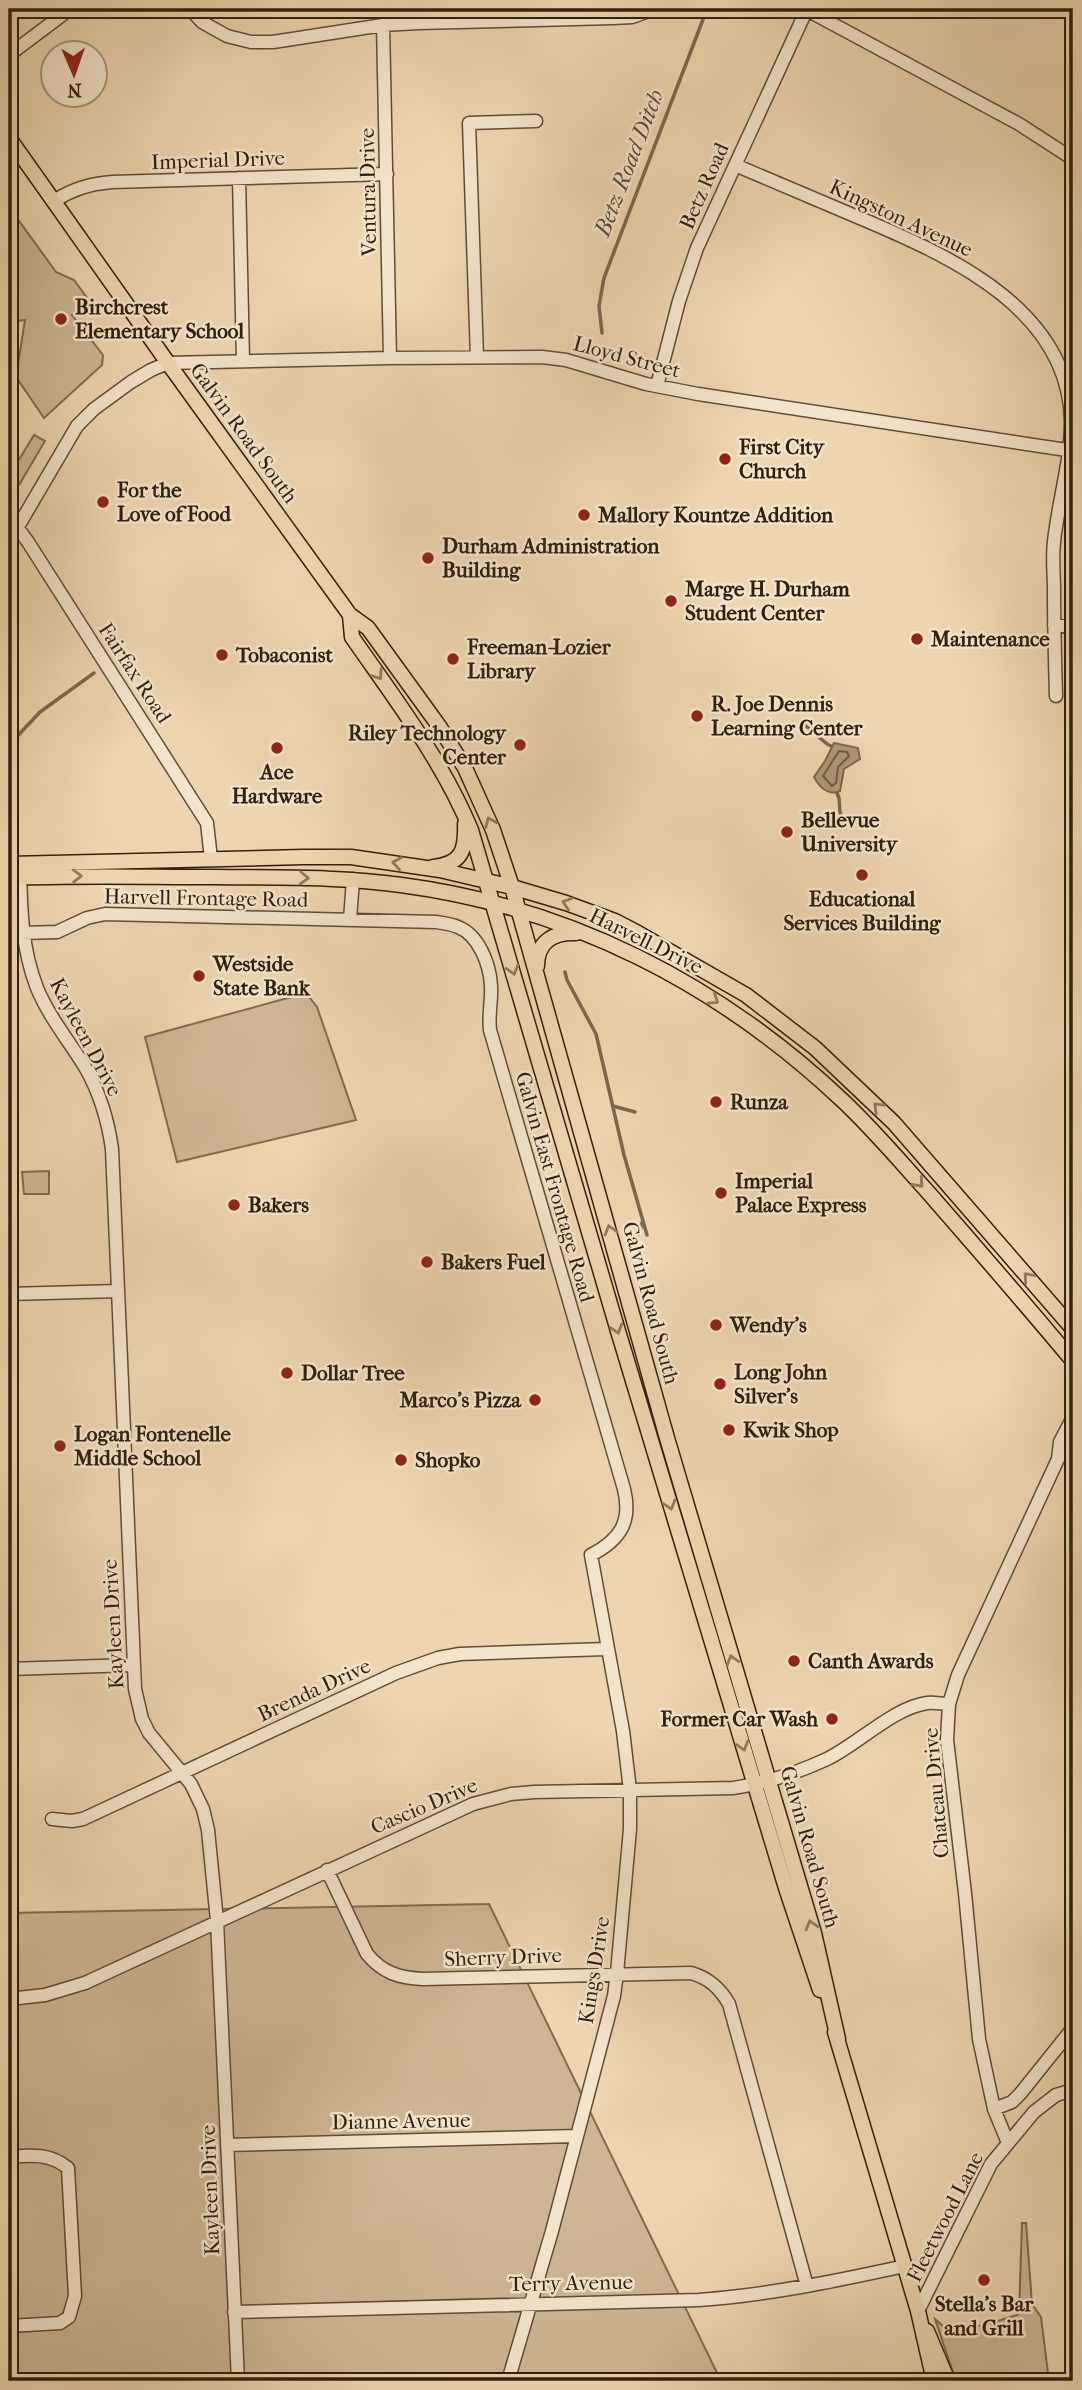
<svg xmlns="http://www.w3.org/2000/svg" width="1082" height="2390" font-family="'IM FELL French Canon',serif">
<rect width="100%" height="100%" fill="#eed5af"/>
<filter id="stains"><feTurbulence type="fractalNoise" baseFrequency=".00286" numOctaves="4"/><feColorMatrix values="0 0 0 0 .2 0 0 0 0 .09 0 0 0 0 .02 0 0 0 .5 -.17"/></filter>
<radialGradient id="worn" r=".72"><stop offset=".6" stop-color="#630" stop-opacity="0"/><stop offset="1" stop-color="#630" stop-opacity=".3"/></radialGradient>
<path fill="#ceb694" stroke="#7f6b51" stroke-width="2" d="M 9,207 L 56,272 L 74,280 L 96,310 L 72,315 L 103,355 L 102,365 L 44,418 L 16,377 L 25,320 L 9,322 Z
M 34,435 L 45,441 L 19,485 L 9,479 L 9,476 Z
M 306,993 L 317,1007 L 356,1120 L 177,1162 L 145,1037 Z
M 49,1171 L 49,1194 L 24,1194 L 22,1172 Z
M 489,1904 L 721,2381 L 9,2381 L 9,1913 Z
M 1022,2223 L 1026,2223 L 1032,2304 L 1041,2317 L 1049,2381 L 956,2381 L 935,2319 C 938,2321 940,2324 943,2326 C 958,2334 1002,2320 1017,2315 L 1019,2312 Z"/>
<path fill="#ad9778" stroke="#7b674e" stroke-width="2" d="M 834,743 L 858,748 L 860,759 L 844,769 L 840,791 C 829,796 820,788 814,777 L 825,761 Z"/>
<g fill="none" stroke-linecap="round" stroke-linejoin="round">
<path stroke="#6e5c43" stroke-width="2" d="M 839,751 L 847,752 L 849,756 L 838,767 L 836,783 L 832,786 L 823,776 Z"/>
<path stroke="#7b674e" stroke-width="3.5" d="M 602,333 L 599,306 L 604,278 L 707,9
M 802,724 C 815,730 821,742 831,746
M 9,745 L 40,712 L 94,673
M 837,793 L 839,798 L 840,812 L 845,825
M 565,972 L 567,980 L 596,1034 L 624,1155 L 647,1235
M 613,1106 L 635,1112
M 639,1234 L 642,1223"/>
<defs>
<path id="minor" d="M 190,9 L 202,22 L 227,36 L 251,42 L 273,42 L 383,25 L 418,23 L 613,18 L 632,17 L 654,9
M 805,9 L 1019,124 L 1073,159
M 383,25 L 390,358
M 9,55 L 70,9
M 735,165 C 779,184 823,202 867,221 C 954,258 1069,311 1071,421 C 1071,462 1058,502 1054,542 C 1052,558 1054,574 1054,590 C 1054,626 1055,661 1056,696
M 239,178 L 243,360
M 54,201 C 73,189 89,184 112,182 L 387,174
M 477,357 L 469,123 L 536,121
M 657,386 L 679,301 L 697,248 L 807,9
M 9,516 L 28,542 L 207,823 L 211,859
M 9,542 L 77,426 L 94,409 L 131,382 L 151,370 L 168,363 L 390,358 L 542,357 L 566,360 L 646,384 L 698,394 L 1073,451
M 1054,625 L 1073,627
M 20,871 C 21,912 22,949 37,988 C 49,1017 69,1041 85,1067 C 100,1093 108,1120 112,1149 L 135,1689 L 142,1719 L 149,1733 L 191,1784 L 203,1809 L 208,1830 L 217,1921 L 238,2381
M 350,920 L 353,879
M 22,933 L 57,932 L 87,918 L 105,914 L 436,922 C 443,923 451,924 458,927 C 479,935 490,965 491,986 C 492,1001 488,1015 490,1030 L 624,1489 C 632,1522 620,1540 591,1555 L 623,1731 L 630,1790 L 630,1829 L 617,1973 L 614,1996 L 552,2231 L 508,2381
M 9,1294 L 118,1291
M 1058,1459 L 1073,1443
M 9,1669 L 132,1665
M 52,1819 L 72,1821 L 83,1819 L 396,1673 L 438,1658 L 460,1654 L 606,1649
M 327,1870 L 367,1954 C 383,1973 399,1978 423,1979 L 691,1973 C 709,1978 720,1988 729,2004 L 807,2286
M 9,1999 L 45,1995 L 85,1983 L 473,1804 L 511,1794 L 534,1792 L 733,1788 C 766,1783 797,1773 827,1759 C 858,1744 893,1708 927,1703 C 934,1702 942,1704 949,1704
M 994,2109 L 1012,2102 L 1020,2094 L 1073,2028
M 1008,2143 L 994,2109 L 979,2039 L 965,1893 L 947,1740 L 949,1704 L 958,1675 L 1058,1459 L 1060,1442 L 1073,1417
M 227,2145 L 577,2136
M 9,2157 C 31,2155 50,2153 68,2168 L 75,2296 L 69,2317 L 60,2323 L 9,2326
M 918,2311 L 991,2164 L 1034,2112 L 1056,2095 L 1073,2090
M 234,2312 L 699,2300 C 768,2295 836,2281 905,2266"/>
<path id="major" d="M 9,138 L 168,363 L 350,615 L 368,628 L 439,726 L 465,768 L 493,830 L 512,887 L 667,1438 L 814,1933 L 838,2039
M 350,615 L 352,637 C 395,699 442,760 471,830 L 618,1331 L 786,1888 L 820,1990
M 9,864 L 304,857 L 351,857 L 440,870 L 512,887 L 566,903 L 615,921 L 638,933 L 746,995 L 815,1048 L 894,1123 L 1073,1329
M 433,867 C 462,864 466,850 465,824
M 9,878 C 77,875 146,877 214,877 C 277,878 339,876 401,885 C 569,907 719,984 842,1100 C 872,1128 899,1160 927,1191 C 976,1247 1025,1304 1073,1361
M 537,966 C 537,942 553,932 576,933
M 835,2032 L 918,2311 L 934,2381
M 927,2331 L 948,2381"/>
</defs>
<use href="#minor" stroke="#604d36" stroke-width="15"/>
<use href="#major" stroke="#30200e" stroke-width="17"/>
<use href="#minor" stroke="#f4e4cb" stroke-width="12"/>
<use href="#major" stroke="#eed5af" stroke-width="14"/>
</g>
<defs><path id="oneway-chevron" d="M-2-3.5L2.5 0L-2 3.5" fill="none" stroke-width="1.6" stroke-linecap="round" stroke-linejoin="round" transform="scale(1.75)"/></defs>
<g stroke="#8f7a5e">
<use href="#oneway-chevron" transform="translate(378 675) rotate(56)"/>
<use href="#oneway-chevron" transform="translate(490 822) rotate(-113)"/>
<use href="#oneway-chevron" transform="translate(397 863) rotate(-171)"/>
<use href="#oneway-chevron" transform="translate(77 876) rotate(-1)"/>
<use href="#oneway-chevron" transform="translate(304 878) rotate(2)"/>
<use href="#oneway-chevron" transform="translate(567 903) rotate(-162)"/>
<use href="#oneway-chevron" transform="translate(513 970) rotate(74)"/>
<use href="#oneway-chevron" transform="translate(714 1000) rotate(33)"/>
<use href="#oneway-chevron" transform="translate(878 1107) rotate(-135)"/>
<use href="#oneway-chevron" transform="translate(919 1183) rotate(48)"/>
<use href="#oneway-chevron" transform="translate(610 1230) rotate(-106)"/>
<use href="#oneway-chevron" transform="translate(1028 1277) rotate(-131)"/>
<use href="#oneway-chevron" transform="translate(617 1329) rotate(73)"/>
<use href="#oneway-chevron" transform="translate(670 1505) rotate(74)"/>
<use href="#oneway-chevron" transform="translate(732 1660) rotate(-107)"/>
<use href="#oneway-chevron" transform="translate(743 1746) rotate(73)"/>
<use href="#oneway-chevron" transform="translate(811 1925) rotate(-106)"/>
</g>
<g fill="#8f2418" stroke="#f4e4cb" stroke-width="2.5">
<circle cx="61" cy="319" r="7"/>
<circle cx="725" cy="459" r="7"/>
<circle cx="103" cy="502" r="7"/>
<circle cx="584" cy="515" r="7"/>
<circle cx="428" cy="558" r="7"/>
<circle cx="671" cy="601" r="7"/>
<circle cx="917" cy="639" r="7"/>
<circle cx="222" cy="655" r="7"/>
<circle cx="453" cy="659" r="7"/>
<circle cx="697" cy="716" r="7"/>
<circle cx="520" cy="745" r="7"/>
<circle cx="277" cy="748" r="7"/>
<circle cx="787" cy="832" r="7"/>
<circle cx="862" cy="875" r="7"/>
<circle cx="199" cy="976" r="7"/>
<circle cx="716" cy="1102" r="7"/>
<circle cx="721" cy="1193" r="7"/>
<circle cx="234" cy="1205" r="7"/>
<circle cx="427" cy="1262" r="7"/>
<circle cx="716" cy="1325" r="7"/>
<circle cx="287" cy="1373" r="7"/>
<circle cx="720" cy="1384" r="7"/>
<circle cx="535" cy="1400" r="7"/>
<circle cx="729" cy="1430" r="7"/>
<circle cx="60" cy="1446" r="7"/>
<circle cx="401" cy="1460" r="7"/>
<circle cx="794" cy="1661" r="7"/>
<circle cx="832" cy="1719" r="7"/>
<circle cx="984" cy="2280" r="7"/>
</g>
<g text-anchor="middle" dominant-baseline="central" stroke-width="5" stroke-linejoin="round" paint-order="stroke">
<g font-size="21" fill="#30200e" stroke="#f4e4cb">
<text transform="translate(218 160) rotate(-2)">Imperial Drive</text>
<text transform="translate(704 186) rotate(-66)">Betz Road</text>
<text transform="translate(368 192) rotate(-91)">Ventura Drive</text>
<text transform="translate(901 218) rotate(25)">Kingston Avenue</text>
<text transform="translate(627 357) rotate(15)">Lloyd Street</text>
<text transform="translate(244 433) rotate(54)">Galvin Road South</text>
<text transform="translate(135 673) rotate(57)">Fairfax Road</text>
<text transform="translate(206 898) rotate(1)">Harvell Frontage Road</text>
<text transform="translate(646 941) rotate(26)">Harvell Drive</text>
<text transform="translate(86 1037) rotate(62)">Kayleen Drive</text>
<text transform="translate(555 1187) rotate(74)">Galvin East Frontage Road</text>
<text transform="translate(651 1303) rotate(75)">Galvin Road South</text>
<text transform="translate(113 1624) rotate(-93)">Kayleen Drive</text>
<text transform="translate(314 1690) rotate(-25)">Brenda Drive</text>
<text transform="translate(936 1793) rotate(-95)">Chateau Drive</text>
<text transform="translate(424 1806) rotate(-23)">Cascio Drive</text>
<text transform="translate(810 1847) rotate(74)">Galvin Road South</text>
<text transform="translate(503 1957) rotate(-2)">Sherry Drive</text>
<text transform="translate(594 1970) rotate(-81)">Kings Drive</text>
<text transform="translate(401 2121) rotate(-1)">Dianne Avenue</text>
<text transform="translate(210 2190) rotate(-92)">Kayleen Drive</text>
<text transform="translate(945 2217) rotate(-63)">Fleetwood Lane</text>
<text transform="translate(571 2283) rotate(-1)">Terry Avenue</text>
</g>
<g font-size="21" font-weight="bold" fill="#30200e" stroke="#f4e4cb" text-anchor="start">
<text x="75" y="307">Birchcrest<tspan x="75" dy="24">Elementary School</tspan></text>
<text x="739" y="447">First City<tspan x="739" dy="24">Church</tspan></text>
<text x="117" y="490">For the<tspan x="117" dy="24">Love of Food</tspan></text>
<text x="598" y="515">Mallory Kountze Addition</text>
<text x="442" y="546">Durham Administration<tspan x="442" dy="24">Building</tspan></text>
<text x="685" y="589">Marge H. Durham<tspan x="685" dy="24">Student Center</tspan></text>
<text x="931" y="639">Maintenance</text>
<text x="467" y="647">Freeman-Lozier<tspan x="467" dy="24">Library</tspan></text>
<text x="236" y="655">Tobaconist</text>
<text x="711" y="704">R. Joe Dennis<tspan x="711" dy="24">Learning Center</tspan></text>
<text x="506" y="733" text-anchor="end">Riley Technology<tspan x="506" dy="24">Center</tspan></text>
<text x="277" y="772" text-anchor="middle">Ace<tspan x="277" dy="24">Hardware</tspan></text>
<text x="801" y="820">Bellevue<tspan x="801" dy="24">University</tspan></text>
<text x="862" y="899" text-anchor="middle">Educational<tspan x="862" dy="24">Services Building</tspan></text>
<text x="213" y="964">Westside<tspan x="213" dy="24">State Bank</tspan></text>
<text x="730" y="1102">Runza</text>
<text x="735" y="1181">Imperial<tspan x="735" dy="24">Palace Express</tspan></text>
<text x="248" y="1205">Bakers</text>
<text x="441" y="1262">Bakers Fuel</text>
<text x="730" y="1325">Wendy's</text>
<text x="734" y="1372">Long John<tspan x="734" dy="24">Silver's</tspan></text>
<text x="301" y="1373">Dollar Tree</text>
<text x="521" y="1400" text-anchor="end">Marco's Pizza</text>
<text x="743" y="1430">Kwik Shop</text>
<text x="74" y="1434">Logan Fontenelle<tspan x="74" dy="24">Middle School</tspan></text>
<text x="415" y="1460">Shopko</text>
<text x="808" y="1661">Canth Awards</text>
<text x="818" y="1719" text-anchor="end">Former Car Wash</text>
<text x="984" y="2304" text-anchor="middle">Stella's Bar<tspan x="984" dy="24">and Grill</tspan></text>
</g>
<g font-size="23" font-style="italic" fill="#5c4a33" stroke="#f4e4cb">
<text transform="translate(629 163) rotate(-69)">Betz Road Ditch</text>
</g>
</g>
<rect width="1082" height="2390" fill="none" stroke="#eed5af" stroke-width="35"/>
<rect x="10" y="10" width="1061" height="2369" fill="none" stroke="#30200e" stroke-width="3.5"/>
<rect x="18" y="18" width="1047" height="2355" fill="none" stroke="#30200e" stroke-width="2"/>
<g transform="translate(74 74) rotate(178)"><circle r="33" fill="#f4e4cb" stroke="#a6967f" stroke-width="2"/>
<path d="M0-5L12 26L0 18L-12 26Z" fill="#8f2418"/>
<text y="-10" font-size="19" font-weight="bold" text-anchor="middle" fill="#30200e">N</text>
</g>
<rect width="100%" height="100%" filter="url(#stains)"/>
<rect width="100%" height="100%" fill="url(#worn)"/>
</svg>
